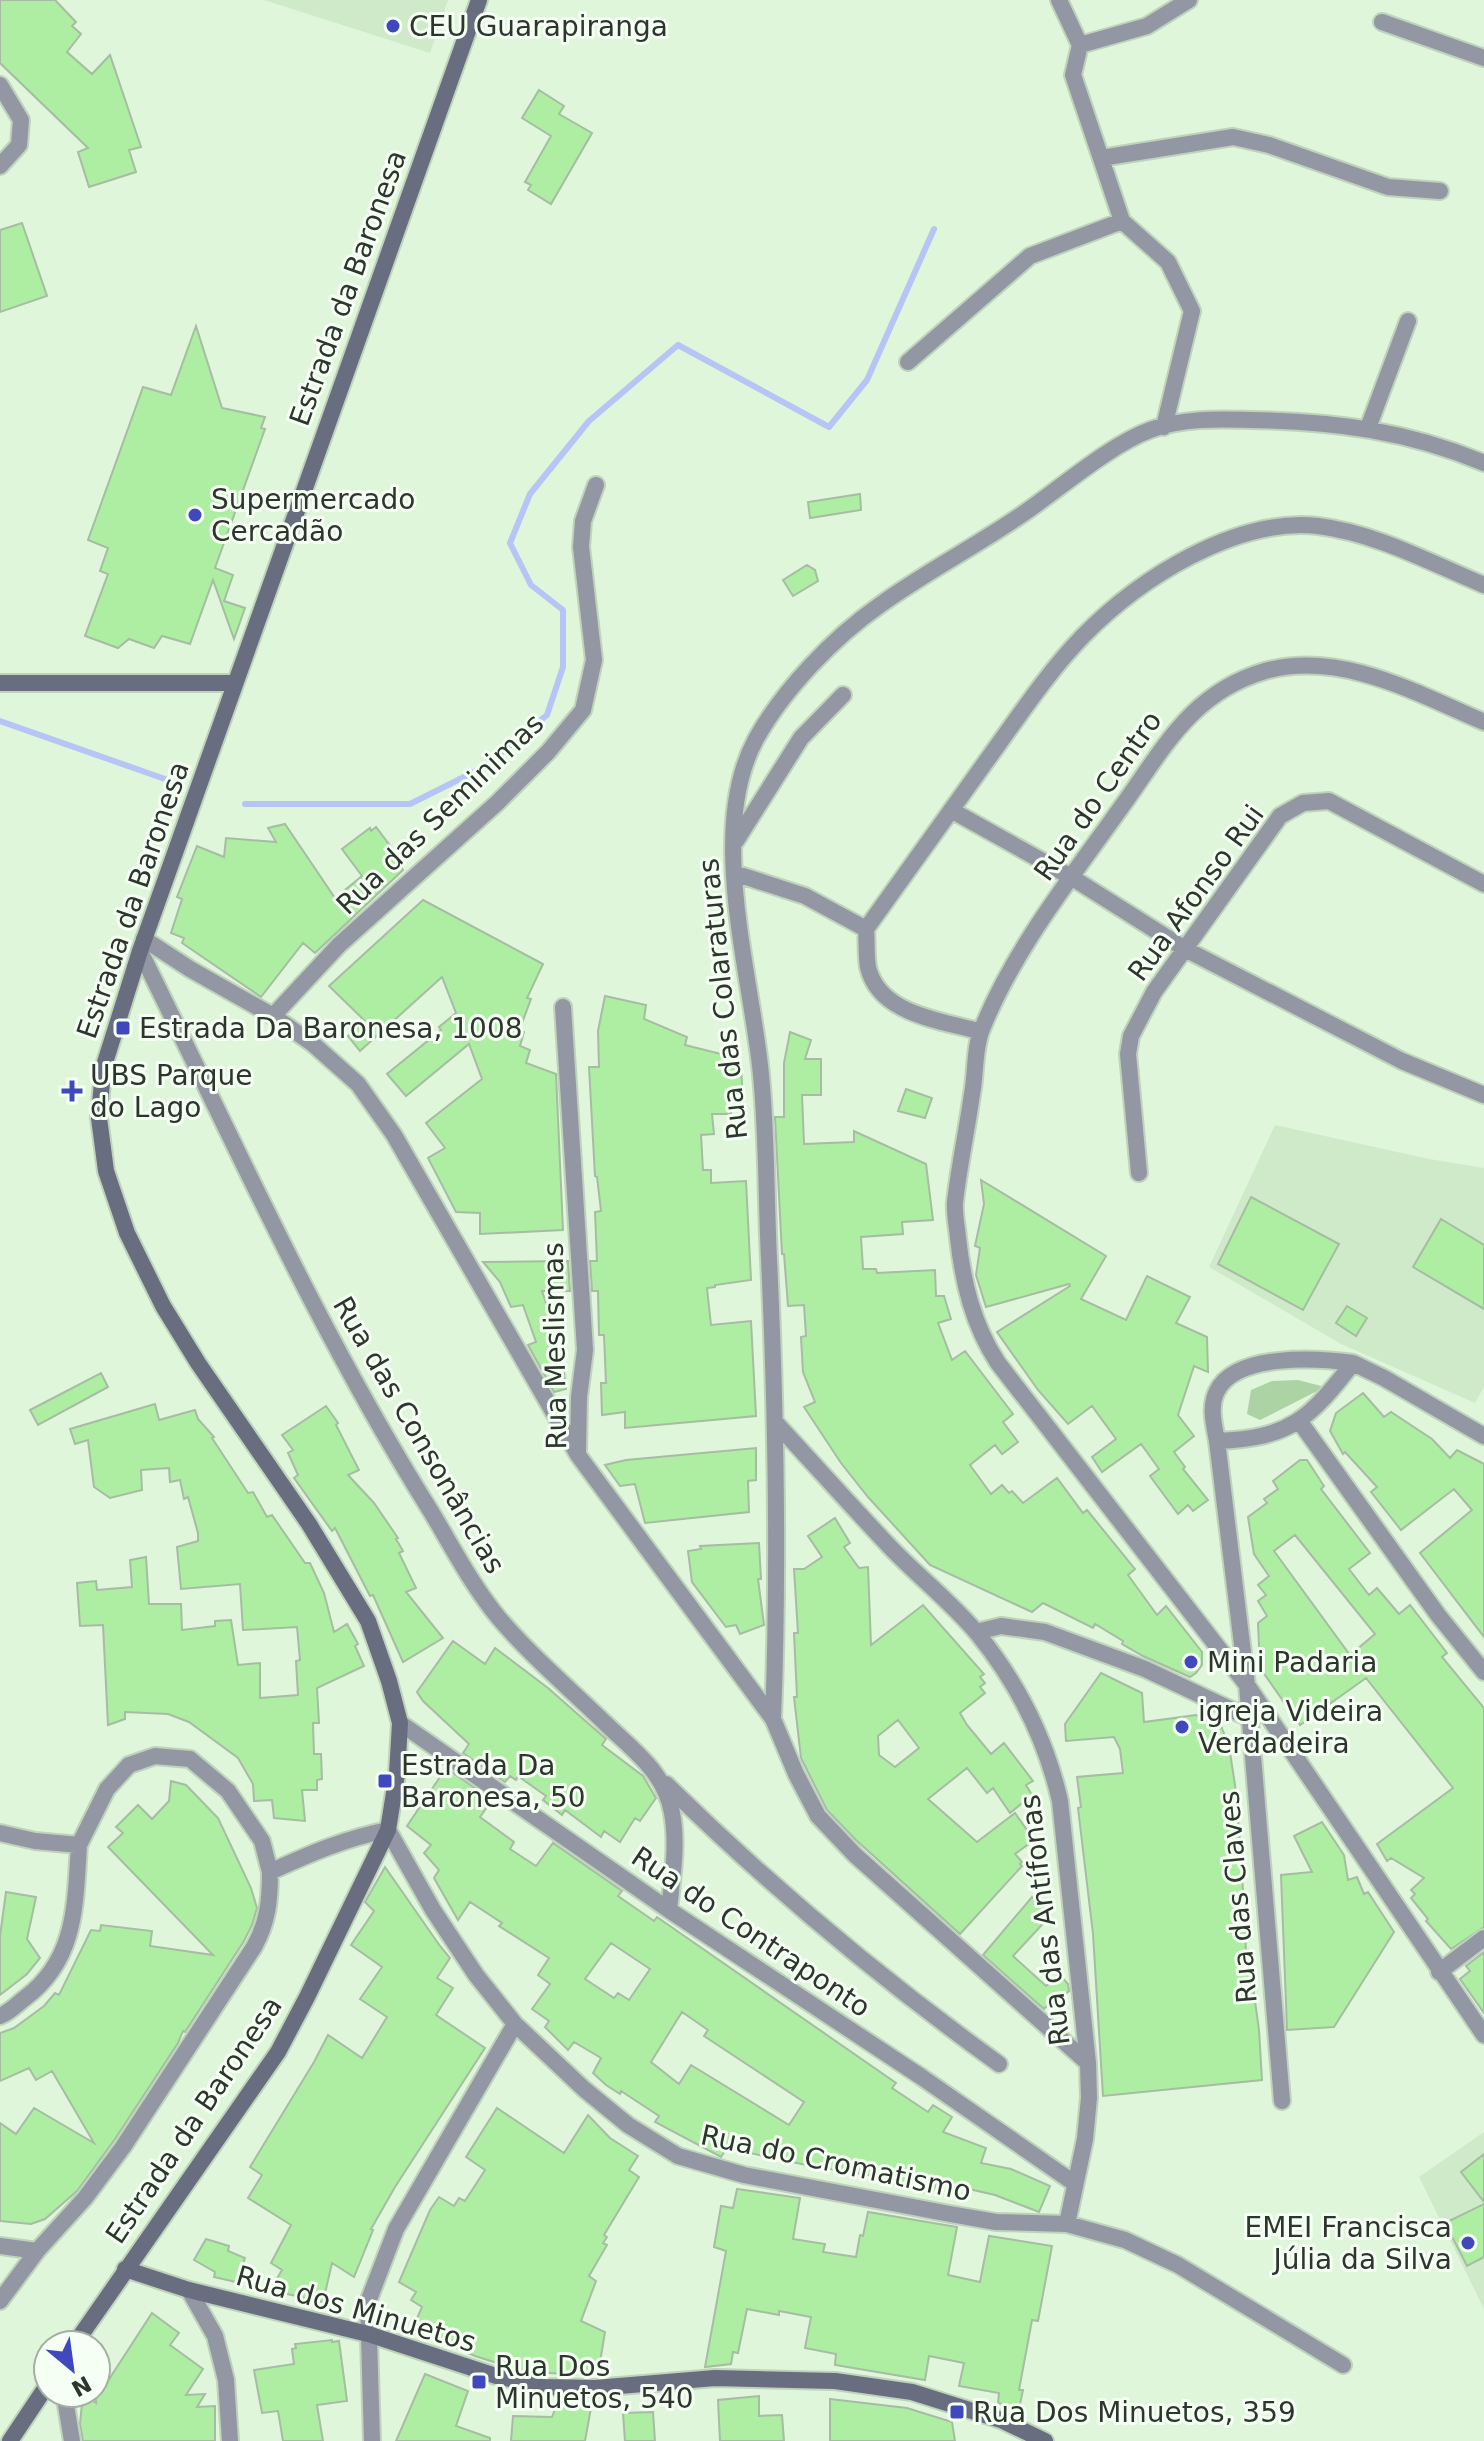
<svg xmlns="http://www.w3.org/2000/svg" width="1484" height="2441" font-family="'DejaVu Sans',sans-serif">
<rect width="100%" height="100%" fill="#dff6db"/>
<path fill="#ceeac9" d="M 264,0 L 448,0 L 430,53 Z
M 1275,1125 L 1429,1159 L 1484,1168 L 1484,1387 L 1475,1403 L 1341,1344 L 1209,1267 Z
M 1484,2132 L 1484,2309 L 1419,2177 Z"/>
<path fill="#abd3a4" d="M 1298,1380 L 1325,1387 L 1260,1420 L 1247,1414 L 1251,1390 L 1272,1381 Z"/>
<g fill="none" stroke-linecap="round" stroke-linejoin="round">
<path stroke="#b7c4f6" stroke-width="6" d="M 0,721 L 165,779
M 245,804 L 410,804 L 484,767 L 547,715 L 563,667 L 563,610 L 531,585 L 510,543 L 530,494 L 589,421 L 678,345 L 829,427 L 867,380 L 934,229"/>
</g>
<path fill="#adeea3" stroke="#a6bca3" stroke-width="2" fill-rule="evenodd" d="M 0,0 L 55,0 L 76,22 L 72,26 L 81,34 L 67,52 L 92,74 L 110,55 L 141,147 L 129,150 L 136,172 L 89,187 L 78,152 L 88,148 L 0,63 Z
M 539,90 L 564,106 L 559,114 L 592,133 L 551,204 L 528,190 L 531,185 L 525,182 L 551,136 L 522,118 Z
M 22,223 L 47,296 L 0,312 L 0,230 Z
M 196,326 L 222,408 L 265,417 L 261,428 L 265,429 L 215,568 L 233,575 L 224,601 L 245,608 L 234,639 L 213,580 L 190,644 L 162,636 L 154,648 L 129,639 L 118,648 L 85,636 L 108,574 L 100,571 L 108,548 L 88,540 L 143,387 L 171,395 Z
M 860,494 L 861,510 L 810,518 L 808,502 Z
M 807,565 L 815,570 L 818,581 L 793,596 L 783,580 Z
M 285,824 L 335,898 L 362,876 L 342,849 L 370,828 L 371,831 L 376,827 L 397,855 L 395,857 L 403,870 L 315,953 L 303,943 L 261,997 L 182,943 L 184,938 L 171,933 L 182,899 L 177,897 L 197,846 L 224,857 L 226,838 L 276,842 L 268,828 Z
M 423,900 L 543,964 L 527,998 L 531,999 L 519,1031 L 524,1032 L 520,1046 L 530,1050 L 526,1063 L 556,1074 L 563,1230 L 480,1234 L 480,1213 L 456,1212 L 428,1158 L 445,1148 L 426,1123 L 482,1079 L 469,1044 L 406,1096 L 387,1074 L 441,1030 L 439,1027 L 456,1013 L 442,977 L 360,1051 L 348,1036 L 365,1021 L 329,986 Z
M 605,996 L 646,1005 L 644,1019 L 687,1037 L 685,1045 L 733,1057 L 733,1060 L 741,1062 L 743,1108 L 731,1109 L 731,1114 L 712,1114 L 714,1134 L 701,1135 L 703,1170 L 711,1170 L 711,1183 L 746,1181 L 751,1280 L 715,1285 L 715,1287 L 707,1288 L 711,1325 L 751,1321 L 756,1416 L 625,1428 L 625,1412 L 602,1415 L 601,1383 L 606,1383 L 604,1335 L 599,1335 L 598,1291 L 592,1291 L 590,1261 L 597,1261 L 595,1212 L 601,1211 L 597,1177 L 595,1176 L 589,1067 L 599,1067 L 598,1031 Z
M 790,1032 L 811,1040 L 805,1059 L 821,1059 L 821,1095 L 802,1095 L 804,1144 L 854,1142 L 854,1131 L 926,1164 L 933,1220 L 902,1222 L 903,1234 L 861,1237 L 863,1269 L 876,1269 L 877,1273 L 935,1270 L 936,1296 L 944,1296 L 951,1319 L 938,1323 L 952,1360 L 965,1351 L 1013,1414 L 1003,1422 L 1018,1442 L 1002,1454 L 995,1445 L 970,1465 L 991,1494 L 1002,1485 L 1009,1493 L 1012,1491 L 1023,1503 L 1057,1478 L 1083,1513 L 1087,1510 L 1135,1569 L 1128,1575 L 1157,1615 L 1166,1606 L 1202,1652 L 1202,1665 L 1196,1673 L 1190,1677 L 1143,1656 L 1122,1644 L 1123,1641 L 1095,1624 L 1093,1628 L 1043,1603 L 1032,1612 L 930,1565 L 868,1497 L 841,1463 L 804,1407 L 815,1402 L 803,1372 L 801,1337 L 806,1336 L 804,1305 L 788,1306 L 784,1254 L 782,1254 L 775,1117 L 784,1117 L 784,1063 Z
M 906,1089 L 932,1098 L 925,1118 L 898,1111 Z
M 981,1180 L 1106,1256 L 1081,1299 L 1126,1320 L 1147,1276 L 1190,1297 L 1176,1323 L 1207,1337 L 1208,1372 L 1194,1366 L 1178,1415 L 1194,1436 L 1174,1452 L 1185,1467 L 1183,1469 L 1208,1500 L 1193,1511 L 1188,1505 L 1178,1514 L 1150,1476 L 1159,1469 L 1141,1444 L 1102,1472 L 1092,1457 L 1116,1439 L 1092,1406 L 1068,1424 L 1038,1390 L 997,1332 L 1070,1286 L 1069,1284 L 986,1307 L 976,1275 L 980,1248 L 975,1246 L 984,1204 Z
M 1251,1197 L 1339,1244 L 1303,1310 L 1218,1264 Z
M 1441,1219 L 1484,1245 L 1484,1309 L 1413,1267 Z
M 568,1261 L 570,1291 L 542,1291 L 556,1332 L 559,1331 L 566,1351 L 562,1353 L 566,1389 L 554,1392 L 528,1345 L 536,1342 L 523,1305 L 511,1307 L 500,1282 L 483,1262 Z
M 1347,1306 L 1367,1318 L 1356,1336 L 1336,1323 Z
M 101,1373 L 108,1387 L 38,1425 L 30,1410 Z
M 1363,1393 L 1384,1417 L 1391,1412 L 1432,1439 L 1450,1458 L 1457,1450 L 1484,1464 L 1484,1637 L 1420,1553 L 1472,1510 L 1454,1489 L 1401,1530 L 1371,1492 L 1377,1487 L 1345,1452 L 1343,1454 L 1330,1431 L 1336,1413 Z
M 155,1404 L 159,1420 L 195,1410 L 198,1419 L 214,1437 L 212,1438 L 248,1493 L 253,1492 L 267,1517 L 272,1515 L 305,1563 L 310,1563 L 324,1593 L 334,1632 L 347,1624 L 358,1644 L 355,1646 L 364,1666 L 317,1688 L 319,1723 L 313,1723 L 314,1754 L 321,1754 L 322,1779 L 317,1780 L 317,1790 L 302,1790 L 305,1821 L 274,1818 L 272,1800 L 254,1801 L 253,1784 L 238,1758 L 189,1722 L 168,1714 L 125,1712 L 125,1719 L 108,1725 L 103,1625 L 80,1626 L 77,1583 L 96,1581 L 97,1590 L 132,1587 L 130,1560 L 146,1557 L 149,1604 L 181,1604 L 182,1630 L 215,1626 L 215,1621 L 231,1620 L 238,1665 L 260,1663 L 260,1698 L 298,1695 L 296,1661 L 300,1660 L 297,1627 L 243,1630 L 240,1584 L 181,1589 L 177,1547 L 198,1541 L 198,1533 L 188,1497 L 184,1499 L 180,1480 L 170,1482 L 169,1468 L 141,1470 L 142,1490 L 110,1498 L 94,1487 L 88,1440 L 75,1444 L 70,1429 Z
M 326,1406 L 338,1423 L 336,1425 L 359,1470 L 348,1475 L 374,1503 L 398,1538 L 396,1539 L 403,1551 L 399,1553 L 416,1588 L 406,1592 L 443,1638 L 403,1662 L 373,1595 L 370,1596 L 335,1528 L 332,1531 L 294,1478 L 298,1475 L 288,1453 L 293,1450 L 282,1435 Z
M 756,1448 L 756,1480 L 748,1481 L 749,1512 L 645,1523 L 635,1484 L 620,1486 L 605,1465 L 626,1460 Z
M 1300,1460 L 1307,1460 L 1324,1486 L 1321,1489 L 1370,1553 L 1349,1569 L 1369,1595 L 1377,1588 L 1399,1614 L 1410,1605 L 1447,1653 L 1442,1657 L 1484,1708 L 1484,1927 L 1451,1949 L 1426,1921 L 1428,1919 L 1411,1898 L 1415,1894 L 1411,1890 L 1424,1878 L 1391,1858 L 1387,1861 L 1377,1844 L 1453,1788 L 1366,1678 L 1300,1725 L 1260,1668 L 1258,1623 L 1267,1616 L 1258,1601 L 1266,1595 L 1258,1585 L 1269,1576 L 1254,1554 L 1248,1517 L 1267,1503 L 1264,1499 L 1278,1489 L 1273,1481 ZM 1295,1535 L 1375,1634 L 1350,1655 L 1274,1551 Z
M 835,1518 L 850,1543 L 844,1547 L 859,1568 L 868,1567 L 871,1645 L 923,1605 L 984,1674 L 980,1677 L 985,1683 L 980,1687 L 985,1693 L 960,1713 L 967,1725 L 991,1754 L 1004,1743 L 1033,1781 L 1026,1785 L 1032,1795 L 1010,1813 L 993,1788 L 987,1793 L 967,1768 L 928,1799 L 977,1842 L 1015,1813 L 1034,1840 L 1015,1854 L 1022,1862 L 1020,1864 L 1022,1866 L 960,1934 L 856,1840 L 827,1810 L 801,1758 L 794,1697 L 797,1697 L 794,1633 L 798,1633 L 794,1569 L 804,1569 L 822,1557 L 808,1536 ZM 898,1720 L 919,1748 L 895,1767 L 879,1755 L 878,1736 Z
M 759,1543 L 761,1579 L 758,1579 L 764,1625 L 740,1634 L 736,1625 L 726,1627 L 692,1582 L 688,1551 L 701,1549 L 700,1546 Z
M 453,1641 L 485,1664 L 495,1648 L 548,1688 L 606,1739 L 602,1745 L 643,1776 L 656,1798 L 640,1821 L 635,1818 L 620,1842 L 604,1831 L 601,1837 L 565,1810 L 562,1815 L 543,1800 L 546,1796 L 518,1776 L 516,1780 L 510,1776 L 505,1782 L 463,1753 L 469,1744 L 423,1701 L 417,1692 Z
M 1101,1673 L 1142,1693 L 1144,1722 L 1196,1715 L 1221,1726 L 1229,1746 L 1235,1785 L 1241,1853 L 1246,1951 L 1248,1950 L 1259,2030 L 1262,2080 L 1103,2096 L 1093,1934 L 1078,1808 L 1081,1807 L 1077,1777 L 1123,1773 L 1120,1749 L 1114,1737 L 1066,1741 L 1065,1724 Z
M 446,1768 L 492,1800 L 480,1817 L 514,1842 L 510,1849 L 536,1866 L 553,1843 L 622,1891 L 618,1896 L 654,1921 L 657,1917 L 896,2083 L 892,2088 L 928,2112 L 933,2105 L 952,2117 L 943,2132 L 986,2148 L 981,2163 L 1011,2169 L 1050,2186 L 1039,2212 L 995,2195 L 938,2182 L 931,2194 L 885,2182 L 887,2178 L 811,2166 L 727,2148 L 721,2157 L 655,2122 L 659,2116 L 621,2091 L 620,2094 L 606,2085 L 593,2073 L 601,2058 L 574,2042 L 568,2050 L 545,2027 L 549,2021 L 532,2009 L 550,1984 L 538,1975 L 549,1958 L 499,1926 L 502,1923 L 470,1902 L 458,1920 L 434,1878 L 439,1870 L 424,1853 L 431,1845 L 407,1826 ZM 611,1943 L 650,1969 L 629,2000 L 618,1993 L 614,1998 L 585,1979 ZM 682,2012 L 708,2030 L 704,2036 L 804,2102 L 789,2125 L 691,2065 L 679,2084 L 651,2062 Z
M 171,1781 L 186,1785 L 218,1818 L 251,1888 L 257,1908 L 252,1925 L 244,1941 L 185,2032 L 183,2031 L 178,2043 L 115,2139 L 77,2191 L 45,2219 L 31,2224 L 0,2221 L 0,2123 L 16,2134 L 34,2108 L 94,2143 L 52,2071 L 36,2080 L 29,2068 L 0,2081 L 0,2033 L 14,2028 L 44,2006 L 55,1993 L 59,1995 L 91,1930 L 100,1931 L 101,1925 L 152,1931 L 150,1946 L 213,1955 L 108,1847 L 123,1833 L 116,1827 L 138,1805 L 152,1819 L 169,1801 Z
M 1322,1822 L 1344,1855 L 1348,1880 L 1357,1877 L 1364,1894 L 1368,1892 L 1394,1932 L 1334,2027 L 1287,2030 L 1281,1875 L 1312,1872 L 1294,1836 Z
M 385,1867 L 440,1946 L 450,1958 L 437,1978 L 453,1988 L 436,2015 L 485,2048 L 395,2187 L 371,2229 L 373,2230 L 354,2277 L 332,2263 L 323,2302 L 270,2290 L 282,2270 L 271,2263 L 291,2225 L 248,2198 L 262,2175 L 250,2167 L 314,2062 L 328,2035 L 362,2058 L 387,2017 L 360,1999 L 382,1967 L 351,1945 L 374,1911 L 365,1902 Z
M 6,1892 L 36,1897 L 27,1939 L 40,1958 L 27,1974 L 0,1995 L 0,1936 Z
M 1032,1897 L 1051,1915 L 1013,1956 L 1046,1986 L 1059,1974 L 1068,1984 L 1069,1991 L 1059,2000 L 1056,1997 L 1044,2009 L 983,1955 Z
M 1484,1952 L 1484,2013 L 1460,1979 L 1470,1971 L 1466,1966 Z
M 497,2108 L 564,2153 L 588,2115 L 610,2138 L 638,2156 L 629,2170 L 639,2177 L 604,2235 L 607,2237 L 603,2243 L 607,2245 L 589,2276 L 596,2281 L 581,2321 L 605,2332 L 598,2374 L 578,2371 L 576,2375 L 522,2371 L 475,2356 L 438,2340 L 441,2334 L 415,2323 L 422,2307 L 411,2300 L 416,2292 L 399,2282 L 430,2210 L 439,2197 L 454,2206 L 459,2198 L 465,2201 L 485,2170 L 466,2157 Z
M 1484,2154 L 1484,2202 L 1461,2172 Z
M 737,2189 L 800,2198 L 793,2239 L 825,2244 L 823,2252 L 856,2257 L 860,2235 L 863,2236 L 868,2212 L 957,2227 L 948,2275 L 980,2282 L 989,2236 L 1052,2246 L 1038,2321 L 1032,2320 L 1019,2390 L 1023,2390 L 1019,2409 L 998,2403 L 999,2393 L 959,2386 L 964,2363 L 929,2356 L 925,2380 L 835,2365 L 836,2354 L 805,2348 L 811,2317 L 779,2311 L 779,2315 L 747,2309 L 738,2353 L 733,2352 L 731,2364 L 705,2367 L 726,2251 L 714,2247 L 721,2206 L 733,2208 Z
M 1484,2204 L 1484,2257 L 1467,2266 L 1445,2223 Z
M 206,2239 L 229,2246 L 228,2251 L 245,2258 L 236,2282 L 214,2277 L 215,2272 L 194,2260 Z
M 152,2313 L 179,2333 L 170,2345 L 203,2369 L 186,2395 L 205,2394 L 197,2407 L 215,2406 L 215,2441 L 83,2441 L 80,2424 L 83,2393 L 96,2403 L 96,2380 L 104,2387 Z
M 332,2340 L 332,2342 L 339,2341 L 347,2401 L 317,2405 L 323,2441 L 283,2441 L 278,2411 L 262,2413 L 254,2370 L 294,2364 L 292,2349 L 296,2348 L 295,2344 Z
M 425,2374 L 468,2391 L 456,2426 L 490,2438 L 490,2441 L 396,2441 Z
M 759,2396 L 759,2416 L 782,2415 L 784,2441 L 720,2441 L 718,2400 Z
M 830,2399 L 907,2408 L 952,2422 L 955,2441 L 830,2441 Z
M 556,2407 L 591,2408 L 585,2441 L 511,2441 L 513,2416 L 552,2417 Z
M 653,2412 L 655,2441 L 625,2441 L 623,2413 Z"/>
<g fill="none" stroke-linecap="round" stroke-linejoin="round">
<defs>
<path id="street" d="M 1059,0 L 1080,45 L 1073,75 L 1122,221
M 1382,22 L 1484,58
M 1080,45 L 1147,26 L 1189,0
M 0,85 L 21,120 L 19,145 L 0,166
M 1101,158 L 1233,137 L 1269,145 L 1388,187 L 1440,191
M 908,362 L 1030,256 L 1122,221 L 1168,262 L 1192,311 L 1164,427
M 1368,428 L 1408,321
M 1484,722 C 1416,693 1340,650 1265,671 C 1190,693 1163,750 1120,809 C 1071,878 1014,949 982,1029 C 974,1048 976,1074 972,1094 C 967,1130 959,1166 955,1202 C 954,1214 957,1226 958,1238 C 963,1283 973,1325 998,1363 L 1247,1685 L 1484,2035
M 951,810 L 1071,877 L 1185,949 L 1402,1061 L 1484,1095
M 736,841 L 801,738 L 843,695
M 734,873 L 805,896 L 866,929
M 144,939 L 190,969 L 273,1016 L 313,1044 L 358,1084 L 394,1135 L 578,1455 L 773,1719 L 796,1774 L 818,1816 L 855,1855 L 1088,2063
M 140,951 C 233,1139 318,1331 430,1510 C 452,1546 471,1584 498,1617 C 530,1655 569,1688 605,1723 C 633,1750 665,1772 672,1813 C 678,1845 672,1879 669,1910
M 563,1007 L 585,1350 L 579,1397 L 578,1452
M 273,1016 L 339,945 L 497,803 L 548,752 L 583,710 L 594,660 L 581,547 L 583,521 L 596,485
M 981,1032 C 941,1020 879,1015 868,967 C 866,955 867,941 866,929 C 907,872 948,814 990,756 C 1019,716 1048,672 1083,636 C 1139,579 1235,517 1318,526 C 1376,533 1431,563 1484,585
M 1139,1173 L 1128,1054 L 1131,1036 L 1154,992 L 1280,816 L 1303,803 L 1329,801 L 1484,884
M 775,1422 C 814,1464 852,1507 891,1548 C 919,1577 952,1603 977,1633 C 1017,1682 1046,1740 1060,1801 L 1088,2063 L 1089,2098 L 1085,2139 L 1067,2224
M 1300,1422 L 1438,1615 L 1484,1672
M 1217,1441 C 1214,1425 1209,1406 1217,1391 C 1236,1353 1317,1358 1353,1363
M 976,1632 L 1001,1626 L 1045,1632 L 1145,1669 L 1249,1718
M 773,1719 C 779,1566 776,1412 769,1259 C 766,1198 767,1136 761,1075 C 752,977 706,830 756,739 C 783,690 834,637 880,605 C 927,571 980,544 1027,511 C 1063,486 1110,445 1150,430 C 1182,418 1217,419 1251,420 C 1333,421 1408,431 1484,463
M 400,1723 L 669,1910 L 920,2076 L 1074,2183
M 666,1784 C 769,1885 881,1979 999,2064
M 0,1833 L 35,1841 L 79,1845 L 107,1789 L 129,1765 L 155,1756 L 190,1759 L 228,1791 L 262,1841 L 270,1872
M 1439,1972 L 1484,1938
M 0,2016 C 10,2012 17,2004 25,1998 C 77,1959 75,1904 79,1845
M 1282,2101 L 1247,1685 L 1217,1441 C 1291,1438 1309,1419 1353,1363 L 1384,1378 L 1484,1436
M 0,2246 L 37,2251
M 189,2290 L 215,2336 L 226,2380 L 230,2441
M 0,2301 L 37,2251 L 85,2198 L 123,2147 L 254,1947 C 268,1922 270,1900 270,1872 C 309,1854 346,1838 388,1830 L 433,1910 L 476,1975 L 515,2024 L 584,2089 L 628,2125 L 678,2156 L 744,2175 L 950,2214 L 996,2222 L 1067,2224 L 1125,2240 L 1178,2265 L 1343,2365
M 64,2393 L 72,2441
M 372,2441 L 368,2302 L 396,2229 L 515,2024"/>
<path id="secondary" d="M 0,683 L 235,683
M 125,2269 L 189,2290 L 368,2334 L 496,2376 L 545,2387 L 595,2388 L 715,2378 L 835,2381 L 912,2392 L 1001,2420 L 1045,2441
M 74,2345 L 278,2052 L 307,1997 L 388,1830 L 397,1774 L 400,1723 L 389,1681 L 368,1621 L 309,1524 L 198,1363 L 163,1306 L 127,1233 L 106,1171 L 99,1118 L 103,1069 L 140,951 L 479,0
M 10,2441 L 48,2384"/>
</defs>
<use href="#street" stroke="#bfd3bc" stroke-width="20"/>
<use href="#secondary" stroke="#bfd3bc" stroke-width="20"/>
<use href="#street" stroke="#9397a4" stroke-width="16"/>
<use href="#secondary" stroke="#686d80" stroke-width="16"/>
</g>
<g fill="#3f48bc" stroke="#f6fff4" stroke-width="3">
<circle cx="393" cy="26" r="8"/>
<circle cx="195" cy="515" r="8"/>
<rect x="115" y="1020" width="16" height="16" rx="4"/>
<path d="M68 1079h8v8h8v8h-8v8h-8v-8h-8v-8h8z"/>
<circle cx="1191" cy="1662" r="8"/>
<circle cx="1182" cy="1727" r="8"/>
<rect x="377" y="1773" width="16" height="16" rx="4"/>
<circle cx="1468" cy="2243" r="8"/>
<rect x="471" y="2374" width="16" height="16" rx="4"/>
<rect x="949" y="2404" width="16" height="16" rx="4"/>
</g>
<g text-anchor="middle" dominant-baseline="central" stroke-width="6" stroke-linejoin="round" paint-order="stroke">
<g font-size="28" fill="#2d362c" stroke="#f6fff4" text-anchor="start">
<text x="409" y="26">CEU Guarapiranga</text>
<text x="211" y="499">Supermercado<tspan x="211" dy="32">Cercadão</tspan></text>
<text x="139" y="1028">Estrada Da Baronesa, 1008</text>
<text x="90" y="1075">UBS Parque<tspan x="90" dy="32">do Lago</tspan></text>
<text x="1207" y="1662">Mini Padaria</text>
<text x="1198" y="1711">igreja Videira<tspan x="1198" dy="32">Verdadeira</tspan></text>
<text x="401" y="1765">Estrada Da<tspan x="401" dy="32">Baronesa, 50</tspan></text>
<text x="1452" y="2227" text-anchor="end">EMEI Francisca<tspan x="1452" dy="32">Júlia da Silva</tspan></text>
<text x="495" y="2366">Rua Dos<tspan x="495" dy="32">Minuetos, 540</tspan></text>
<text x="973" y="2412">Rua Dos Minuetos, 359</text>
</g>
<g font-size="28" fill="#2d362c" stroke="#f6fff4">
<text transform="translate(348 288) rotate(-70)">Estrada da Baronesa</text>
<text transform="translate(1098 796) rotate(-55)">Rua do Centro</text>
<text transform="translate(440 814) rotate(-44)">Rua das Seminimas</text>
<text transform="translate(1196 893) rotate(-54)">Rua Afonso Rui</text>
<text transform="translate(133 900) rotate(-71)">Estrada da Baronesa</text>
<text transform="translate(723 999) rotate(-96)">Rua das Colaraturas</text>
<text transform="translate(555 1346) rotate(-91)">Rua Meslismas</text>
<text transform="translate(419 1435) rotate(60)">Rua das Consonâncias</text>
<text transform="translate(1238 1897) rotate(-95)">Rua das Claves</text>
<text transform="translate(1045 1920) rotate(-97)">Rua das Antífonas</text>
<text transform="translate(751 1932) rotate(34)">Rua do Contraponto</text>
<text transform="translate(194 2120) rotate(-56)">Estrada da Baronesa</text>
<text transform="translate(836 2163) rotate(12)">Rua do Cromatismo</text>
<text transform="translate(356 2309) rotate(16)">Rua dos Minuetos</text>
</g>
</g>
<g transform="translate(72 2369) rotate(151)"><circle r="38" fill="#f6fff4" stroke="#a6afa4" stroke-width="2"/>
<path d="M0-6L14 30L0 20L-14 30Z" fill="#3f48bc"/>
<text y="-12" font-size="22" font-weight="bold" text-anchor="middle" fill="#2d362c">N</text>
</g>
</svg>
